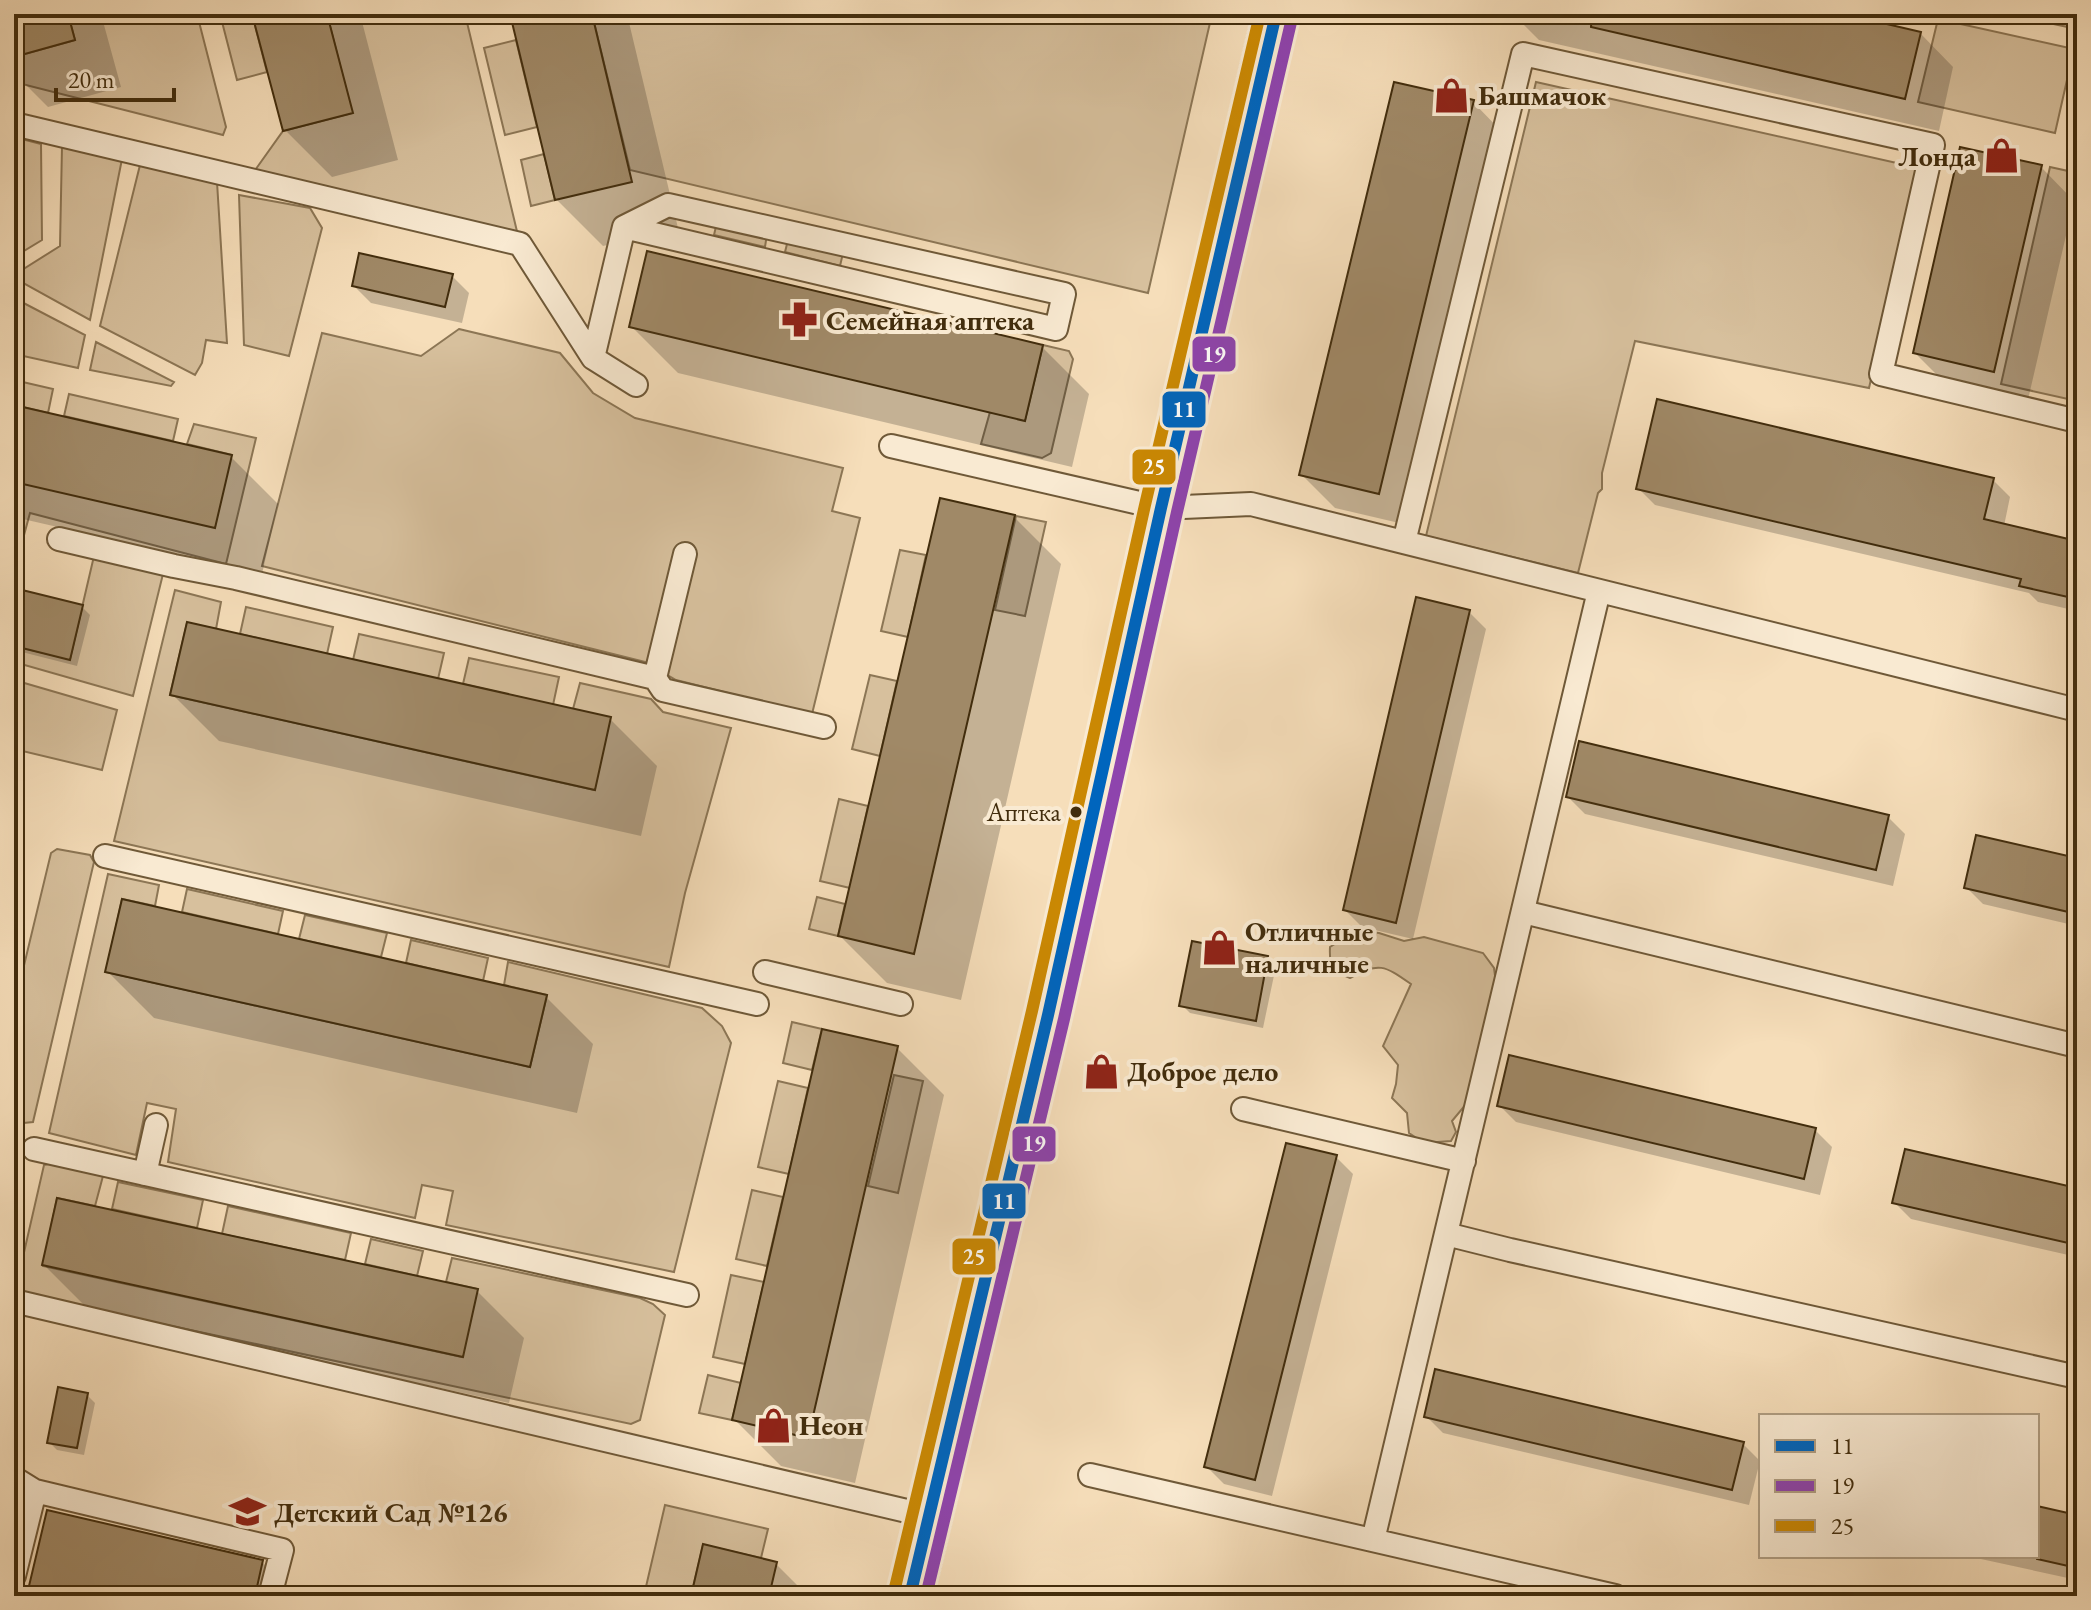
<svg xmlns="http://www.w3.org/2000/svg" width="2091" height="1610" font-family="'EB Garamond',serif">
<rect width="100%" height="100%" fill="#f6deba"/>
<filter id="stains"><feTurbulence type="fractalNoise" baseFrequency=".0025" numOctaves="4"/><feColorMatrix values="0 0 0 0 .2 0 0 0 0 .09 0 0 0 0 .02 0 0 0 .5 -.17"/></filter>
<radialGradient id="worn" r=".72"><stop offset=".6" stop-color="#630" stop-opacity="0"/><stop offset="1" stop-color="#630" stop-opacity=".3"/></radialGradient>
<path fill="#d7c09d" stroke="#8c7655" stroke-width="2" d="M 68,14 L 197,14 L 226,127 L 223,135 L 14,82 L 14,57 L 75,40 Z
M 220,14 L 252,14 L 267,72 L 237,80 Z
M 327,14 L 465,14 L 520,244 L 248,180 L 283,131 L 352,113 Z
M 592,14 L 1212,14 L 1148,293 L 630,170 Z
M 2006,14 L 2077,14 L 2077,29 Z
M 1938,19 L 2074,49 L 2055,133 L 1918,102 Z
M 516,40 L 537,127 L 505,135 L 484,48 Z
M 1536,82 L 1919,168 L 1869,388 L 1635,341 L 1602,473 L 1602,489 L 1598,493 L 1578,573 L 1426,536 Z
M 14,137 L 41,144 L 42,240 L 14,257 Z
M 62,146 L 122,159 L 90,320 L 14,278 L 14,275 L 60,246 Z
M 544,154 L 555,200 L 531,206 L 521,160 Z
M 141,161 L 217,182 L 227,343 L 206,340 L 202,363 L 195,375 L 100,326 Z
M 2050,167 L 2068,171 L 2077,180 L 2077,401 L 2001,384 Z
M 239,195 L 310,208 L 322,228 L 289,356 L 244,345 Z
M 717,222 L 767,234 L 765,247 L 714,235 Z
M 788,240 L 843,253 L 840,266 L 785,252 Z
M 14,298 L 85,335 L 78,368 L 14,354 Z
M 459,329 L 560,353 L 593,393 L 635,418 L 843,468 L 832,511 L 860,518 L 812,714 L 676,680 L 645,662 L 262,566 L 322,333 L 421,356 Z
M 96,342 L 174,382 L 171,386 L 90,370 Z
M 1043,345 L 1069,351 L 1073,359 L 1051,453 L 1042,458 L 981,444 L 990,412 L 1025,420 Z
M 14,380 L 53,389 L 48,413 L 14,405 Z
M 69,394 L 178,419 L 173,441 L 64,416 Z
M 194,424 L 256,438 L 226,564 L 30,513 L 14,572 L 14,482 L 232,455 L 187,444 Z
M 1016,516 L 1046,522 L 1025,616 L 995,610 Z
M 900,550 L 926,555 L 908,637 L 881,631 Z
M 94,556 L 163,574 L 133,696 L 14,662 L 14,646 L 70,659 Z
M 175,590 L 221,602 L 216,629 L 187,623 L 170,695 L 594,790 L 573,709 L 580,683 L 651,699 L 663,712 L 731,728 L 685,893 L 669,967 L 114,841 Z
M 246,607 L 333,627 L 327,654 L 240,634 Z
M 359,634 L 444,653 L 438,679 L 353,660 Z
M 469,658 L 559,677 L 553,705 L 463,684 Z
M 870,675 L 897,681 L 880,756 L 852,749 Z
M 14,680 L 117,710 L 102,770 L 14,749 Z
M 839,799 L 868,806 L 850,888 L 820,881 Z
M 57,849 L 90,855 L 94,862 L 33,1122 L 14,1124 L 14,1007 L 51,853 Z
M 108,874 L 159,885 L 155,906 L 122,899 L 106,972 L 530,1067 L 547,995 L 504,985 L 508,962 L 702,1008 L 722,1026 L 731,1043 L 674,1272 L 446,1225 L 453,1191 L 422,1185 L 415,1218 L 168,1162 L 176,1109 L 147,1103 L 136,1155 L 49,1133 Z
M 187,889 L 283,911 L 278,934 L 182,912 Z
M 817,897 L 845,904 L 838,936 L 809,929 Z
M 305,915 L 387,933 L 381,957 L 299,939 Z
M 1349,929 L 1379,933 L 1404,941 L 1424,937 L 1483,953 L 1494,968 L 1496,983 L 1467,1103 L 1452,1121 L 1456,1132 L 1451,1141 L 1424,1143 L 1409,1133 L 1407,1113 L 1392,1098 L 1396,1084 L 1398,1065 L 1383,1046 L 1411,984 C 1384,965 1379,962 1350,978 C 1332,971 1329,967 1330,947 L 1344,938 Z
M 411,940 L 488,958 L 483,981 L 406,963 Z
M 792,1022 L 822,1029 L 812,1070 L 783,1063 Z
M 894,1075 L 923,1081 L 898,1193 L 868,1186 Z
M 778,1081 L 808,1088 L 789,1174 L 758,1167 Z
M 53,1163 L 103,1176 L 95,1206 L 57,1198 L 43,1266 L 462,1357 L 477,1289 L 446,1282 L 452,1258 L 640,1298 L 653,1304 L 665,1315 L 640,1420 L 631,1424 L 26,1295 L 18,1288 L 17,1283 L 44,1165 Z
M 118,1182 L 203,1200 L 197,1228 L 112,1209 Z
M 752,1190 L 783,1197 L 767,1266 L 736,1259 Z
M 228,1206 L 351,1233 L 345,1260 L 222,1234 Z
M 371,1239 L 423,1251 L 417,1276 L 365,1264 Z
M 731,1275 L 764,1282 L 745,1364 L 713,1357 Z
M 708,1375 L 741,1383 L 732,1420 L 699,1413 Z
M 665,1505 L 768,1529 L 761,1558 L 703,1545 L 691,1596 L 666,1596 L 645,1591 Z"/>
<path fill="#0003" d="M 14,14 L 101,14 L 121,87 L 48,107 L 14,73 Z
M 254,14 L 360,14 L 398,160 L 332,177 L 285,130 Z
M 512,14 L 627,14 L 678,228 L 603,246 L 556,199 Z
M 1513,14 L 1834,14 L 1920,33 L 1953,67 L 1939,131 L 1539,40 Z
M 1473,102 L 1506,136 L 1412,526 L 1335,508 L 1301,474 Z
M 2041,167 L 2074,201 L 2027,404 L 1948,386 L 1915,353 Z
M 452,276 L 469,293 L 462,323 L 371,303 L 354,286 Z
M 631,326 L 1042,347 L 1089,394 L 1072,467 L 678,373 Z
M 14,407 L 231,457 L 278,504 L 262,574 L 14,517 Z
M 1993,480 L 2010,497 L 2004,526 L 2077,543 L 2077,611 L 2038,602 L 2029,593 L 1655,505 L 1638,488 Z
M 1014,517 L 1061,564 L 961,1000 L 887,983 L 840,936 Z
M 14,590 L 82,607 L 90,615 L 77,666 L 14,650 Z
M 1469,612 L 1486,629 L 1413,939 L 1362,927 L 1345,910 Z
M 172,694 L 610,719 L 657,766 L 641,836 L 219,741 Z
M 1568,797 L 1888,817 L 1905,834 L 1893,886 L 1585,814 Z
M 2077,860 L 2077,926 L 1983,904 L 1966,887 Z
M 1268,958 L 1276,966 L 1263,1028 L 1190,1013 L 1182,1005 Z
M 107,971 L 546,997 L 593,1044 L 577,1113 L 154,1018 Z
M 897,1048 L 944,1095 L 855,1483 L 781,1466 L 734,1419 Z
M 1499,1105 L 1815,1130 L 1832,1147 L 1820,1195 L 1516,1122 Z
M 1336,1157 L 1353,1174 L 1272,1496 L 1224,1484 L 1207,1467 Z
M 2077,1190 L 2077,1257 L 1911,1219 L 1894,1202 Z
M 44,1265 L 477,1291 L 524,1338 L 509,1403 L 91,1312 Z
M 87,1395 L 95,1403 L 84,1455 L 57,1450 L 49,1442 Z
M 1426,1416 L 1743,1444 L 1760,1461 L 1749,1505 L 1443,1433 Z
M 2037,1508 L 2077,1517 L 2077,1580 L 1967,1556 L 2037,1556 Z
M 262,1562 L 279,1579 L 275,1596 L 42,1596 L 31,1585 Z
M 776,1564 L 808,1596 L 693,1596 Z"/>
<path fill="#a08967" stroke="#422d0d" stroke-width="2" d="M 14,14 L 68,14 L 75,40 L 14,57 Z
M 252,14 L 327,14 L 353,113 L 283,131 Z
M 510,14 L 592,14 L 632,182 L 555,200 Z
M 1592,14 L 1844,14 L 1921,32 L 1905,99 L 1591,27 Z
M 1394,82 L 1474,100 L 1379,494 L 1299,475 Z
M 1960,147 L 2042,165 L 1994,372 L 1913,353 Z
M 647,251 L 1043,345 L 1025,421 L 629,327 Z
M 359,253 L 453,274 L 445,307 L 352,286 Z
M 1657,399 L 1994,478 L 1984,519 L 2077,541 L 2077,599 L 2019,586 L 2021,579 L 1636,489 Z
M 14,405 L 232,455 L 215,528 L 14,482 Z
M 940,498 L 1015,515 L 914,954 L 838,936 Z
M 14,588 L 83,605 L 70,660 L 14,646 Z
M 1416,597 L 1470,610 L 1396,923 L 1343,910 Z
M 187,622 L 611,717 L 595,790 L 170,695 Z
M 1579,741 L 1889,815 L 1876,870 L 1566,797 Z
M 1976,835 L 2077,858 L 2077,914 L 1964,888 Z
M 122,899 L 547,995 L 530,1067 L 105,972 Z
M 1192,941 L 1268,956 L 1256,1021 L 1179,1006 Z
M 822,1029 L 898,1046 L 808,1438 L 732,1420 Z
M 1509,1055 L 1816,1128 L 1804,1179 L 1497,1106 Z
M 1286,1143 L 1337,1155 L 1255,1480 L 1204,1467 Z
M 1905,1149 L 2077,1188 L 2077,1245 L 1892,1203 Z
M 57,1198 L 478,1289 L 463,1357 L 42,1265 Z
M 1435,1369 L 1744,1442 L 1732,1490 L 1424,1417 Z
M 58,1387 L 88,1393 L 77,1448 L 47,1443 Z
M 2037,1506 L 2077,1515 L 2077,1568 L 2037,1559 Z
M 47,1510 L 263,1560 L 255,1596 L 70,1596 L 29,1586 Z
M 703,1544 L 777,1562 L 769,1596 L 691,1596 Z"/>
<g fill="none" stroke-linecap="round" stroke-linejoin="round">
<defs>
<path id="lane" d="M 14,124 L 520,244 L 593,358 L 636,385
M 593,358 L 624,227 L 1056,329 L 1064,294 L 668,205 L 624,227
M 891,446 L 1161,508 L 1251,504 L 2077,710
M 59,539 L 174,566 L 236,578 L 655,678 L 685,554
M 1404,542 L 1523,54 L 1933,145 L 1881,374 L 2077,421
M 655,678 L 663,690 L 824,727
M 105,856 L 757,1004
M 1523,912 L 2077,1046
M 765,972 L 901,1004
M 1243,1109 L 1464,1161
M 34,1149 L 687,1295
M 145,1174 L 156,1125
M 1446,1234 L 1510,1250 L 2077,1377
M 14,1301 L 928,1516
M 1090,1475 L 1615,1596
M 14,1478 L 35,1491 L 282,1550 L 270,1596
M 1373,1540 L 1599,591
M 14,1576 L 35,1491"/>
<path id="secondary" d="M 910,1596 L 1048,1015 L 1161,508 L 1276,14"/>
</defs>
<use href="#lane" stroke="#6f5938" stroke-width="26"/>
<use href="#secondary" stroke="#422d0d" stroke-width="48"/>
<use href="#lane" stroke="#f9ead2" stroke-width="22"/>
<use href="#secondary" stroke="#f9ead2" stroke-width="44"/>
<defs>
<path id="bus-1" d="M 910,1596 L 1048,1015 L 1161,508 L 1276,14"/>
<path id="bus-2" d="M 926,1596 L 1064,1019 L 1177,512 L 1292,18"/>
<path id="bus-3" d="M 894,1592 L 1032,1011 L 1145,505 L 1260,14"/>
</defs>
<use href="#bus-1" stroke="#f9ead2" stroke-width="18"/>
<use href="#bus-2" stroke="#f9ead2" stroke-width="18"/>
<use href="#bus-3" stroke="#f9ead2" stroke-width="18"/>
<use href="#bus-1" stroke="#0065bd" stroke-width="12"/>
<use href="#bus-2" stroke="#8e44ad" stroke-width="12"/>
<use href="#bus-3" stroke="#ca8803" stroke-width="12"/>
</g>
<defs>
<symbol id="shop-bare" viewBox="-9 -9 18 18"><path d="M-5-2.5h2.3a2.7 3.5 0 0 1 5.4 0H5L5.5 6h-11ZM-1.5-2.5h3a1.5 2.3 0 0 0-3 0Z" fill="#8f2418" stroke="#f9ead2" stroke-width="2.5" paint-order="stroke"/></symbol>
<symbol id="pharmacy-bare" viewBox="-9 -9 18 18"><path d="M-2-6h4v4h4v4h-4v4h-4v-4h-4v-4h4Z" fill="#8f2418" stroke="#f9ead2" stroke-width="2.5" paint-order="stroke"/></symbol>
<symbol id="school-bare" viewBox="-9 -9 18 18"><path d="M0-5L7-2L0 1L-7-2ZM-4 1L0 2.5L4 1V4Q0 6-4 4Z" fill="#8f2418" stroke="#f9ead2" stroke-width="2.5" paint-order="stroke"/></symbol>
</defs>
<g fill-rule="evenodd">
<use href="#shop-bare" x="1426" y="70" width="51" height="51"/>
<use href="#shop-bare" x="1976" y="130" width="51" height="51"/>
<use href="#pharmacy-bare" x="774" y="294" width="51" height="51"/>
<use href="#shop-bare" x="1194" y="922" width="51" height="51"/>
<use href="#shop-bare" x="1076" y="1046" width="51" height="51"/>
<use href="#shop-bare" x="748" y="1400" width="51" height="51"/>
<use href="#school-bare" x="222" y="1486" width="51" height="51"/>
</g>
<circle fill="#422d0d" stroke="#f9ead2" stroke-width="3" cx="1076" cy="812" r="7"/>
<g text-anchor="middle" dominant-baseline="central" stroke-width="8" stroke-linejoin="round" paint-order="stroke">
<g font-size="26" fill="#422d0d" stroke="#f9ead2" text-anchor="end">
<text x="1061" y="812">Аптека</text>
</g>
<g font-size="28" font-weight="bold" fill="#422d0d" stroke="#f9ead2" text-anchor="start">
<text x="1478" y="95">Башмачок</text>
<text x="1976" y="156" text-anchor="end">Лонда</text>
<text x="826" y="320">Семейная аптека</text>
<text x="1245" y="931">Отличные<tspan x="1245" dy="32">наличные</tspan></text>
<text x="1127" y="1071">Доброе дело</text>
<text x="799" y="1425">Неон</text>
<text x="274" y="1512">Детский Сад №126</text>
</g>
</g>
<g stroke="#f9ead2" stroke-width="3">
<rect x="1191" y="335" width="46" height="38" rx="8" fill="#8e44ad"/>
<rect x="1161" y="390" width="46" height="39" rx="8" fill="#0065bd"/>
<rect x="1131" y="448" width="46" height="38" rx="8" fill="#ca8803"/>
<rect x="1011" y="1125" width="46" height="38" rx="8" fill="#8e44ad"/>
<rect x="981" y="1182" width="46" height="38" rx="8" fill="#0065bd"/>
<rect x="951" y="1237" width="46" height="39" rx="8" fill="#ca8803"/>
</g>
<g font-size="22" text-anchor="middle" font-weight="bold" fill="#fff">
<text x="1214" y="362">19</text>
<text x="1184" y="417">11</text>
<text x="1154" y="474">25</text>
<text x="1034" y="1151">19</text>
<text x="1004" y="1209">11</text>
<text x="974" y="1264">25</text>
</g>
<rect width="2091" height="1610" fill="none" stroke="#f6deba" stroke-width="48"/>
<rect x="16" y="16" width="2059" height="1578" fill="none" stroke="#422d0d" stroke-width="4"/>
<rect x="24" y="24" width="2043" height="1562" fill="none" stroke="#422d0d" stroke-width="2"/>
<rect x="1759" y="1414" width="280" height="144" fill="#f9ead2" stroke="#b09e83" stroke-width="2"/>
<rect x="1775" y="1440" width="40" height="12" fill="#0065bd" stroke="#b09e83" stroke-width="2"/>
<text x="1831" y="1454" font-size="24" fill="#422d0d">11</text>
<rect x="1775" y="1480" width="40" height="12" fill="#8e44ad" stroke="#b09e83" stroke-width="2"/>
<text x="1831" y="1494" font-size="24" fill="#422d0d">19</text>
<rect x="1775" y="1520" width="40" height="12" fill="#ca8803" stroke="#b09e83" stroke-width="2"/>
<text x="1831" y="1534" font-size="24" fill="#422d0d">25</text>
<path d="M56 88v12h118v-12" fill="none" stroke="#422d0d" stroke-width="4"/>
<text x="68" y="88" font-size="24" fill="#422d0d" stroke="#f9ead2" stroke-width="6" paint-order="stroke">20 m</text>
<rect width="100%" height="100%" filter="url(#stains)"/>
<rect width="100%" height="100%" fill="url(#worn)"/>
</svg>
